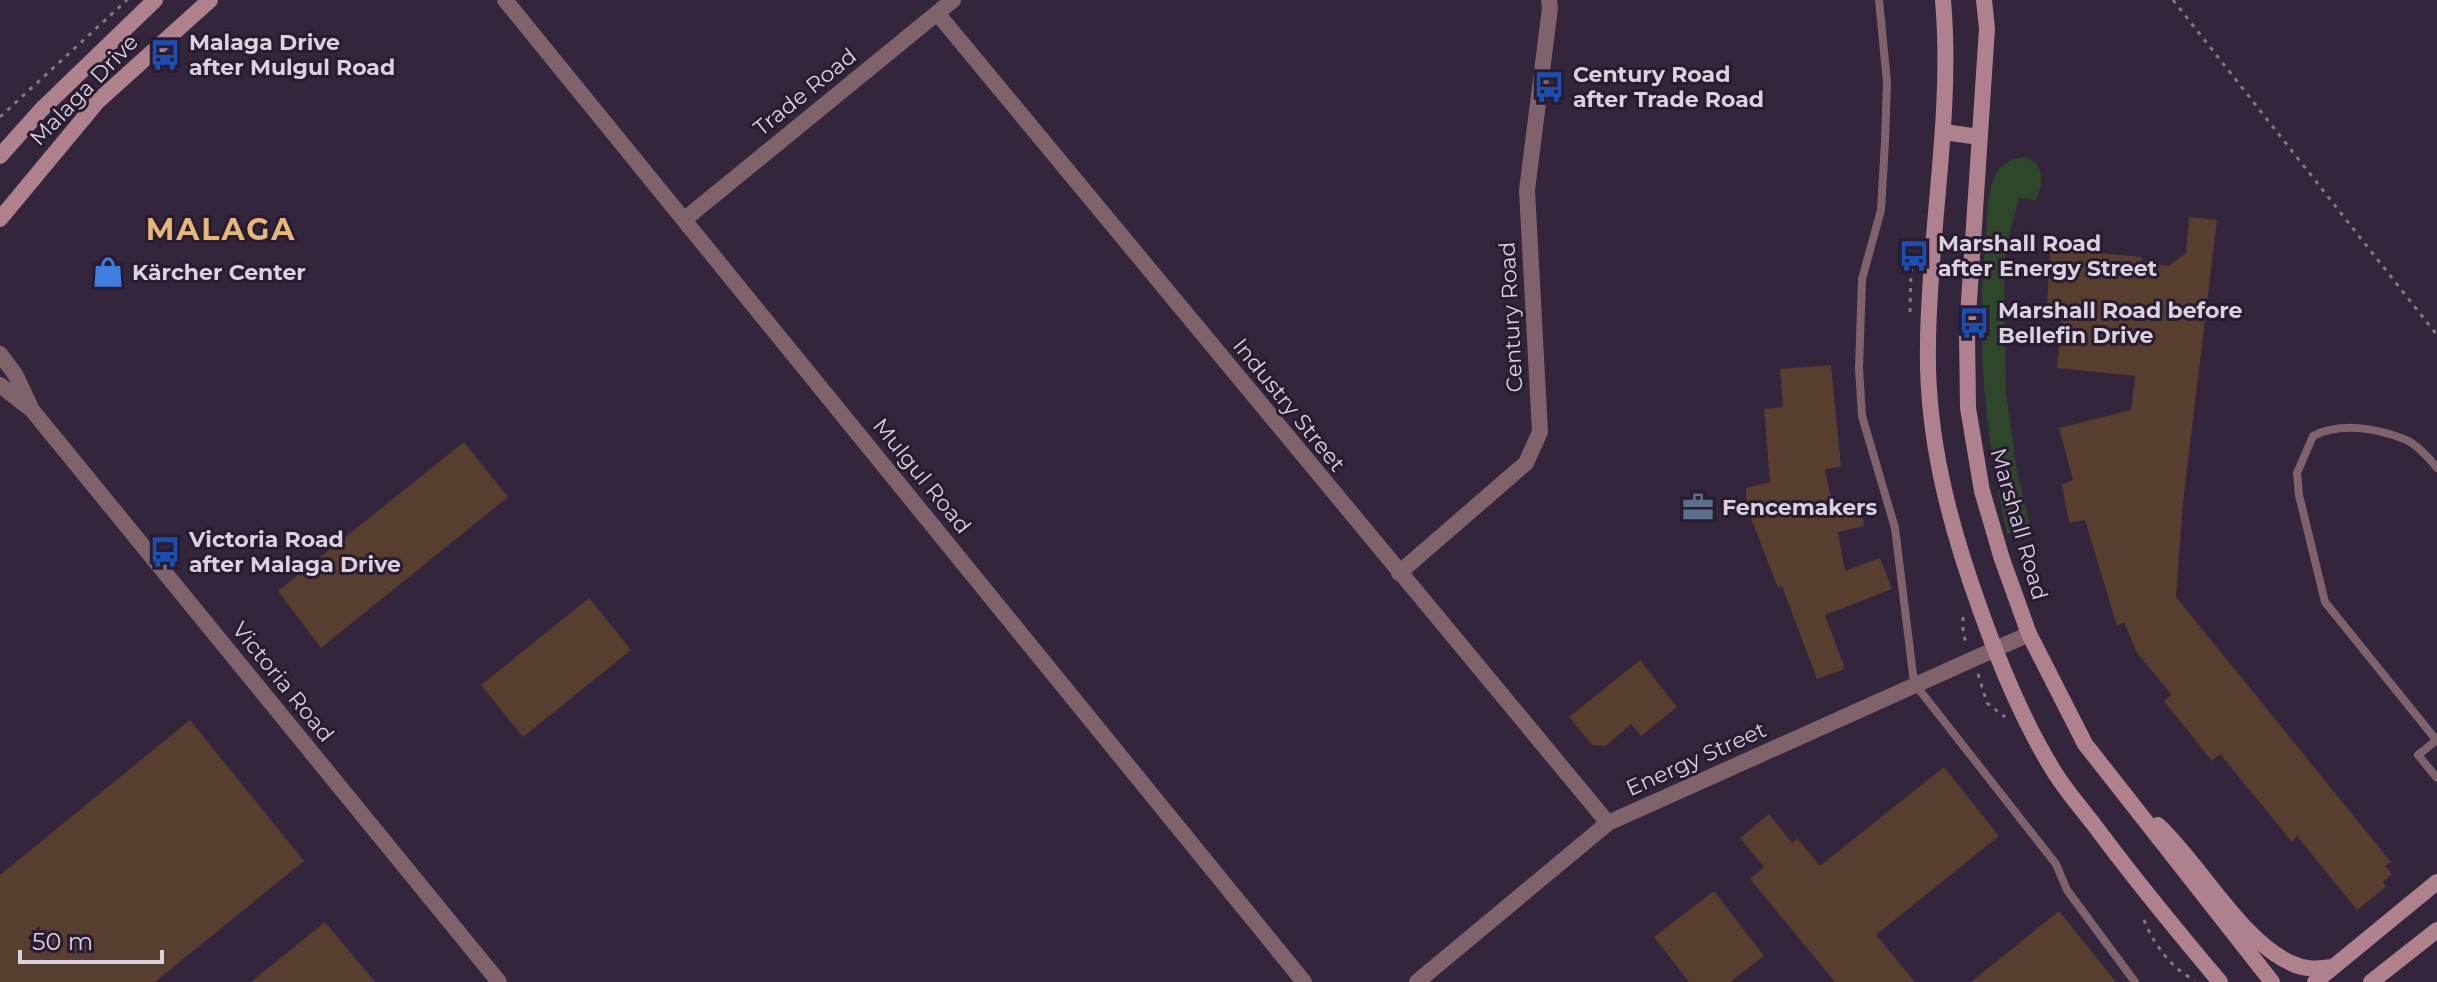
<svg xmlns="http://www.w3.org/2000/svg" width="2437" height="982" font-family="Montserrat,sans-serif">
<rect width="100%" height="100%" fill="#33253b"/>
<path fill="#2e472a" d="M 2024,157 C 2045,163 2044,183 2036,200 L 2019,198 L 2008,240 L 2004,267 L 2006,393 L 2018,477 L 2031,529 L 2007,534 C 1985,433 1975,340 1986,236 C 1989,206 1984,161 2024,157 Z"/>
<path fill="#573e2f" d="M 2189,217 L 2217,220 L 2183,503 L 2176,597 L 2391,862 L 2385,866 L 2392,874 L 2383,882 L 2386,887 L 2357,910 L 2297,836 L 2292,842 L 2220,754 L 2212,761 L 2164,701 L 2172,695 L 2137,653 L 2124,622 L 2117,626 L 2085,520 L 2069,523 L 2062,484 L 2073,480 L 2059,428 L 2131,410 L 2135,376 L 2057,368 L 2063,306 L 2047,305 L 2051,240 L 2100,245 L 2099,253 L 2142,257 L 2142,263 L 2169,266 L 2186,253 Z
M 1831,365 L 1841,467 L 1825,469 L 1832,504 L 1860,499 L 1864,526 L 1838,532 L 1845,571 L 1880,558 L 1892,589 L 1825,615 L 1845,669 L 1817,679 L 1782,586 L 1778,588 L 1746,505 L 1746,488 L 1770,482 L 1764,409 L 1783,407 L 1780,369 Z
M 464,442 L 508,497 L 321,648 L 278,591 Z
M 589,598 L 631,650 L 523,737 L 481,685 Z
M 1640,660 L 1677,707 L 1641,736 L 1631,724 L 1606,746 L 1592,745 L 1569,717 Z
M 190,720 L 304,861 L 155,982 L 0,982 L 0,875 Z
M 1944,767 L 1999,836 L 1876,935 L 1915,982 L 1835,982 L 1750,879 L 1764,867 L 1740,838 L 1769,814 L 1792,843 L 1797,838 L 1820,866 Z
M 1714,891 L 1764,956 L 1730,982 L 1689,982 L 1654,937 Z
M 2059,911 L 2116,982 L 1971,982 Z
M 325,922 L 375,982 L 251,982 Z"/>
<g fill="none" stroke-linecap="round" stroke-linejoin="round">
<path stroke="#83788a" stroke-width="3" stroke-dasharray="4 6" stroke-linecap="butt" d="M 2173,0 L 2437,335
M 0,117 L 127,0
M 1910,312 L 1911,269 L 1914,265
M 1963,617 L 1963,634 L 1967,645
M 1978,674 L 1987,703 L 2005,717
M 2144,920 C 2153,943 2172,970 2195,980"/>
<path stroke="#80636a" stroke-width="8" d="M 1879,0 L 1887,82 L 1885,142 L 1881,210 L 1862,279 L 1859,368 L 1862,416 L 1895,528 L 1914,683 L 2056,864 L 2067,890 L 2135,982
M 2437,468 C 2429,458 2417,444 2404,439 C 2376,428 2340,422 2313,436 L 2297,473 L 2299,495 L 2325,602 L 2437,741
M 2437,740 L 2418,755 L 2437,778"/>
<path stroke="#80636a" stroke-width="16" d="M 505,0 L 1304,982
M 937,13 L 1608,823
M 685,219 L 953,0
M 0,354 L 15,374 L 31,408
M 0,385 L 32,410 L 499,982
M 1399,573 L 1526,463 L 1540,432 L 1527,190 L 1550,8 L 1549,0
M 1417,982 L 1608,823 L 2029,634"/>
<path stroke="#af818d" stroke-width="16" d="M 1943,0 C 1953,115 1929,229 1928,344 C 1926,436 1949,523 1980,609 C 2000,665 2023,722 2055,773 C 2067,792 2082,809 2095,826 C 2135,880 2177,931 2220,982
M 1984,0 L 1987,28 L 1967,332 L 1968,408 L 1982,491 L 2002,559 L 2029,634 L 2085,744 L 2272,982
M 1944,132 L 1979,137
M 0,156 L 41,110 L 155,0
M 0,219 L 98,101 L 210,0
M 2158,825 C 2200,864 2241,941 2291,963 C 2305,970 2318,969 2333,967
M 2315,982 L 2437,882
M 2371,982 L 2437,930"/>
</g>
<defs>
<symbol id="bus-bare" viewBox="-9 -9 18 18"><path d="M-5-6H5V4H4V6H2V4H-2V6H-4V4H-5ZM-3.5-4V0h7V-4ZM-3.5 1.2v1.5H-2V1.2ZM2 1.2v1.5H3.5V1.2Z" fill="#1a4fb4" stroke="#291c31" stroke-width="2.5" paint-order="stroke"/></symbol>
<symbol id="shop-bare" viewBox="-9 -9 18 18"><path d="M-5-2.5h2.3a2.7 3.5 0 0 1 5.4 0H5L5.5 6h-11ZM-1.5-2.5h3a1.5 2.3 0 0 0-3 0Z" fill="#3f7fe0" stroke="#291c31" stroke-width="2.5" paint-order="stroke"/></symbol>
<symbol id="office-bare" viewBox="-9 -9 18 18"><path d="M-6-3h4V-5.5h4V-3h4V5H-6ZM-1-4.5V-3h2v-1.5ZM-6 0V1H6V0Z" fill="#5c6f8a" stroke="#291c31" stroke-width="2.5" paint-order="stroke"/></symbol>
</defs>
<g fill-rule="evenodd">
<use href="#bus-bare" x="143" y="33" width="44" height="44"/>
<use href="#bus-bare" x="1527" y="65" width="44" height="44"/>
<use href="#bus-bare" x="1892" y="234" width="44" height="44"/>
<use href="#shop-bare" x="86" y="250" width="44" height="44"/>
<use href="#bus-bare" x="1952" y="301" width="44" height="44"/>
<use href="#office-bare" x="1676" y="485" width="44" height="44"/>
<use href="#bus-bare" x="143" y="530" width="44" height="44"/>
</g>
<g text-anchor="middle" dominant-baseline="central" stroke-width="6" stroke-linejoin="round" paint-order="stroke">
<g font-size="22" font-weight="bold" fill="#dad2e0" stroke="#291c31" text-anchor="start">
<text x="189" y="42">Malaga Drive<tspan x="189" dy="25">after Mulgul Road</tspan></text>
<text x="1573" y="74">Century Road<tspan x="1573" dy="25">after Trade Road</tspan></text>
<text x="1938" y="243">Marshall Road<tspan x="1938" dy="25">after Energy Street</tspan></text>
<text x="132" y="272">Kärcher Center</text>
<text x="1998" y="310">Marshall Road before<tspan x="1998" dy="25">Bellefin Drive</tspan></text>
<text x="1722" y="507">Fencemakers</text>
<text x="189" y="539">Victoria Road<tspan x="189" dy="25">after Malaga Drive</tspan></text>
</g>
<g font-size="22" fill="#dad2e0" stroke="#291c31">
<text transform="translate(84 90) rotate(-46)">Malaga Drive</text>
<text transform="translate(805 92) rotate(-39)">Trade Road</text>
<text transform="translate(1511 317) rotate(-93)">Century Road</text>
<text transform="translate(1289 405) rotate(51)">Industry Street</text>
<text transform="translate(922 476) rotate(51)">Mulgul Road</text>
<text transform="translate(2019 524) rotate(74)">Marshall Road</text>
<text transform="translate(283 682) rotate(51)">Victoria Road</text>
<text transform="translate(1696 759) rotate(-24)">Energy Street</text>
</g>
<g font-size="30" font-weight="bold" letter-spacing="2" fill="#e5b975" stroke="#291c31">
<text x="221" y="229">MALAGA</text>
</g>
</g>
<path d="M20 950v12h142v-12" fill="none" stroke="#dad2e0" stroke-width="4"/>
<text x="32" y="950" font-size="24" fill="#dad2e0" stroke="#291c31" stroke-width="6" paint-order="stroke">50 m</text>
</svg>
